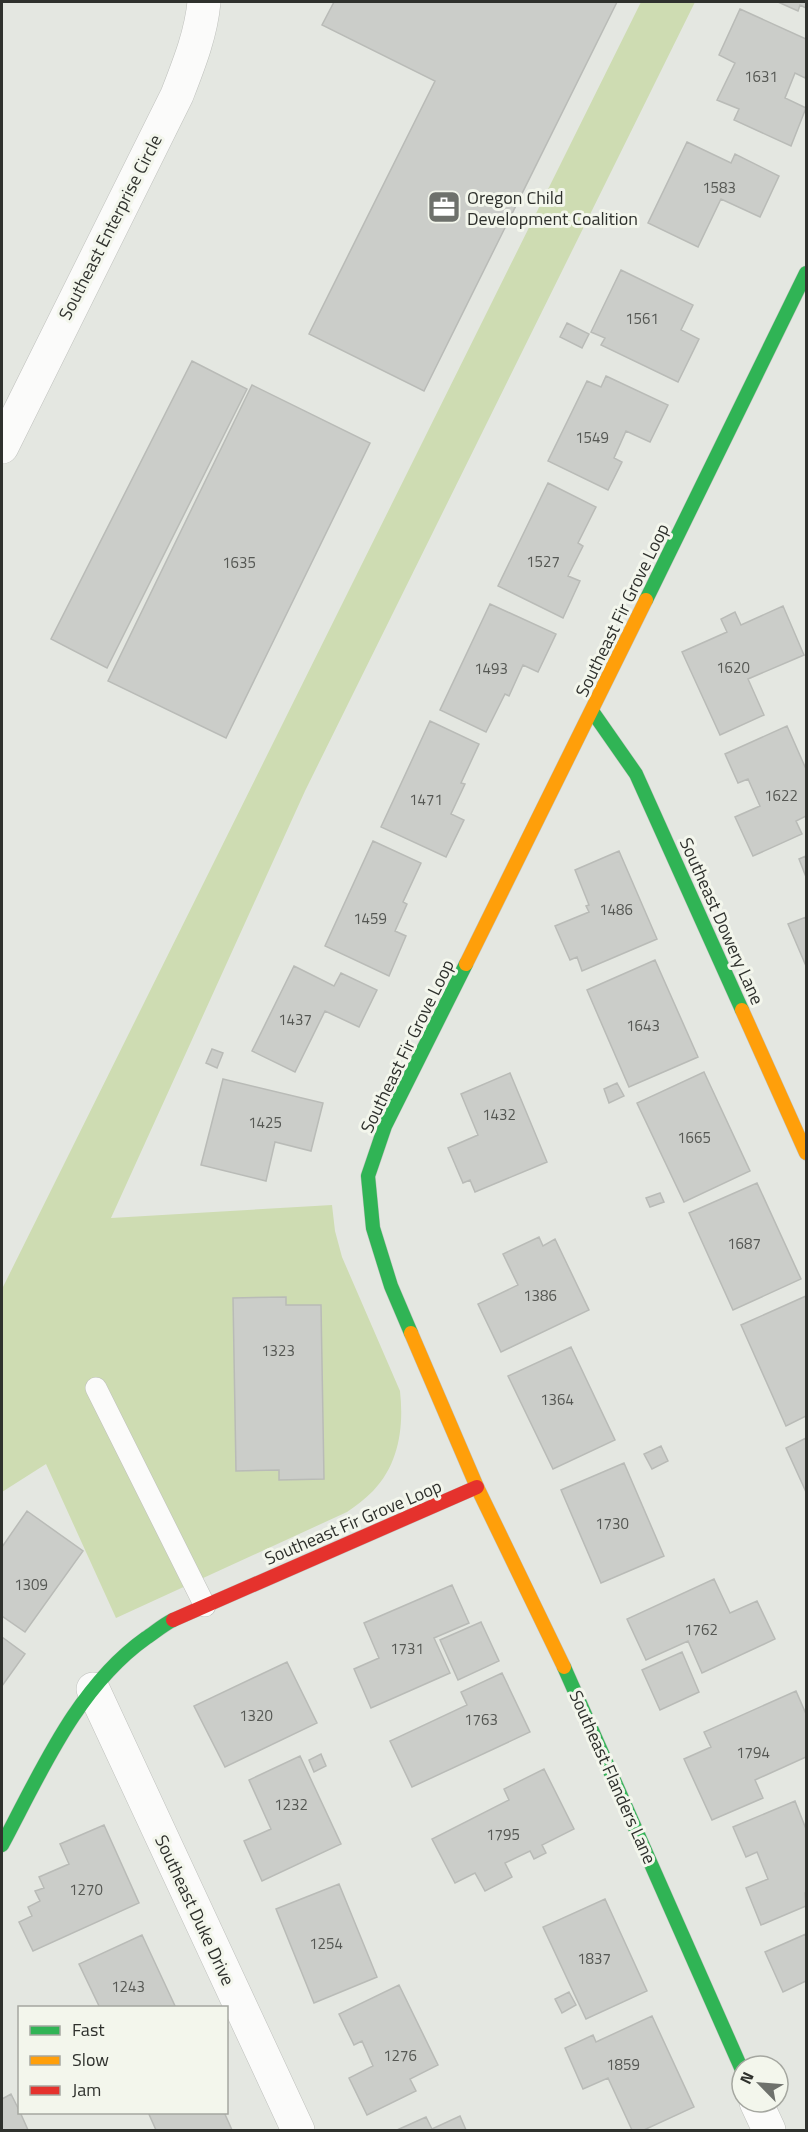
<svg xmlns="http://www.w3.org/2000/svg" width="808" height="2132" font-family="'Titillium Web',sans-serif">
<rect width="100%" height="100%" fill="#e4e7e1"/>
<path fill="#cedcb2" d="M 641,2 L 695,2 L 305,791 L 111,1218 L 332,1205 L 335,1231 L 342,1257 L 400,1391 C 404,1427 399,1464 373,1491 C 365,1499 356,1506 347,1512 L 116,1618 L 46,1464 L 2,1492 L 2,1289 Z"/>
<path fill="#cbcdc9" stroke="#b9bbb7" stroke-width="1.5" d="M 334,2 L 617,2 L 424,391 L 309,334 L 435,81 L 322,25 Z
M 778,2 L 806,2 L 806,8 L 800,5 L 798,11 Z
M 740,9 L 806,39 L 806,75 L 805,78 L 795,73 L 785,98 L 806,108 L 791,146 L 734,120 L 739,109 L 717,100 L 735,63 L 719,55 Z
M 687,142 L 731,163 L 735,154 L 779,176 L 760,217 L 721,199 L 698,247 L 648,223 Z
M 621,270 L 693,305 L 681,330 L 699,339 L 678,382 L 601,345 L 605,338 L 591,332 Z
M 567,323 L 589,334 L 582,348 L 560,337 Z
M 192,361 L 247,389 L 107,668 L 51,639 Z
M 606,376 L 668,405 L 650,442 L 626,431 L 614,458 L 622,462 L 608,490 L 548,461 L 587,381 L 601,387 Z
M 252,385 L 370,443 L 226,738 L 108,681 Z
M 548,483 L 596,507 L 578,543 L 583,546 L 568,576 L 580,581 L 563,618 L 498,586 Z
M 490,604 L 556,634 L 538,672 L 523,665 L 509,696 L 505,694 L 486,732 L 440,710 Z
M 783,606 L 804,655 L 748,679 L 764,715 L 720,735 L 682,652 L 727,632 L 721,619 L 735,612 L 741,625 Z
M 430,721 L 479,744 L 461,783 L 465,784 L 451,814 L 464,820 L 446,857 L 381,827 Z
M 787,726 L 806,769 L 806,816 L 796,821 L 802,834 L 753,856 L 735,817 L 760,806 L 748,779 L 738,783 L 725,754 Z
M 373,841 L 421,863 L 403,902 L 407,904 L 395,931 L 406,936 L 389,976 L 325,946 Z
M 619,851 L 657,939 L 582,971 L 577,957 L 570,960 L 555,926 L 589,912 L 586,906 L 589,905 L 575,870 Z
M 806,856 L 806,877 L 799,859 Z
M 806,917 L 806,966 L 788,924 Z
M 655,960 L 698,1057 L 629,1087 L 587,990 Z
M 294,966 L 334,986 L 341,973 L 377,990 L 359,1027 L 325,1011 L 295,1072 L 252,1051 Z
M 212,1049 L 223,1053 L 217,1068 L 206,1063 Z
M 704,1072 L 750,1171 L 684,1202 L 637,1103 Z
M 510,1073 L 547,1162 L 475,1192 L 470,1180 L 463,1183 L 448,1148 L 478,1135 L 461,1094 Z
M 223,1079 L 323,1103 L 311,1151 L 275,1142 L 266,1181 L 201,1165 Z
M 617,1083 L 624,1096 L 609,1103 L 604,1089 Z
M 757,1183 L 801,1279 L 733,1310 L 689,1213 Z
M 660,1193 L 664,1202 L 650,1207 L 646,1198 Z
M 539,1237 L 543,1246 L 555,1239 L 589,1310 L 501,1352 L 478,1304 L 518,1285 L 503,1254 Z
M 806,1296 L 806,1416 L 786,1426 L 741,1325 Z
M 286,1297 L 286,1305 L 321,1305 L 324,1479 L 279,1480 L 279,1470 L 236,1471 L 233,1298 Z
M 571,1347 L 615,1440 L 553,1469 L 508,1376 Z
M 806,1438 L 806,1492 L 786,1448 Z
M 661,1446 L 668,1461 L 652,1469 L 644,1454 Z
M 624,1463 L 664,1556 L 601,1583 L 561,1490 Z
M 27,1511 L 83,1551 L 25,1632 L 2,1616 L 2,1547 Z
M 714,1579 L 730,1613 L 757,1601 L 775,1639 L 702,1673 L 688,1641 L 646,1660 L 627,1619 Z
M 452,1585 L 469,1623 L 434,1638 L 450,1673 L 371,1708 L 354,1669 L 379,1658 L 364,1623 Z
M 481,1622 L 499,1661 L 458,1680 L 440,1640 Z
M 2,1637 L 25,1654 L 2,1686 Z
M 682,1652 L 699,1692 L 660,1710 L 642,1670 Z
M 287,1662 L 317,1723 L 225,1767 L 194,1706 Z
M 502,1673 L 530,1732 L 412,1787 L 390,1741 L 467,1705 L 461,1692 Z
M 796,1691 L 806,1714 L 806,1757 L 755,1780 L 763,1798 L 712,1820 L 684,1759 L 711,1747 L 704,1732 Z
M 321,1754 L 326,1766 L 314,1772 L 309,1760 Z
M 300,1756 L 341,1844 L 262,1881 L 244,1841 L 271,1829 L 249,1780 Z
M 544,1769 L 574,1829 L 542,1845 L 546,1853 L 534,1859 L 530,1851 L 505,1863 L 512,1877 L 485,1891 L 475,1873 L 455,1883 L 432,1839 L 509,1800 L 504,1789 Z
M 795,1801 L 806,1829 L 806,1893 L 805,1893 L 806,1906 L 761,1925 L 746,1888 L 768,1879 L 757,1852 L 746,1857 L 733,1827 Z
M 104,1825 L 139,1903 L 33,1951 L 19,1922 L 32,1916 L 28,1907 L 40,1901 L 35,1891 L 44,1888 L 39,1877 L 69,1864 L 60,1844 Z
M 339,1884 L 377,1977 L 314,2003 L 276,1909 Z
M 605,1899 L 647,1991 L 586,2019 L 543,1927 Z
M 806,1934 L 806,1981 L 783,1992 L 765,1952 Z
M 142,1935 L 176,2008 L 100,2008 L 79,1964 Z
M 399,1985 L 438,2065 L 410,2079 L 416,2091 L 367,2115 L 349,2078 L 373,2066 L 362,2041 L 354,2045 L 339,2014 Z
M 569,1992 L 576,2005 L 562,2013 L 555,1999 Z
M 652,2016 L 694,2107 L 644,2130 L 632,2130 L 608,2078 L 583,2089 L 565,2048 L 593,2035 L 596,2042 Z
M 11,2094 L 20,2112 L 28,2130 L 2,2130 L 2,2099 Z
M 148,2112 L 224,2112 L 232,2130 L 156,2130 Z
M 460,2116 L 466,2130 L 397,2130 L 426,2117 L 432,2129 Z"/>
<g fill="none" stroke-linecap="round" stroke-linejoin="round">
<defs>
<path id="lane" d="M 96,1388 L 205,1606"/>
<path id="street" d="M 2,447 L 177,95 C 189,64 201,34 204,2
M 93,1689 L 298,2130
M 756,2102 L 769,2130"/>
<path id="fast" d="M 646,600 L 806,273
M 592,711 L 636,774 L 742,1010
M 411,1333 L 391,1286 L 373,1228 L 368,1176 L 385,1126 L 466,964
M 564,1667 L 742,2070
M 2,1845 C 41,1772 77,1687 146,1638 C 155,1632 163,1625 173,1620"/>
<path id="slow" d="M 466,964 L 646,600
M 742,1010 L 806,1153
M 411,1333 L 477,1487 L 564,1667"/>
<path id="jam" d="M 173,1620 L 477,1487"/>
</defs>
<use href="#lane" stroke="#bfc1bd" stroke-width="22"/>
<use href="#street" stroke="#bfc1bd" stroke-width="34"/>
<use href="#fast" stroke="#bfc1bd" stroke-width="15"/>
<use href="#slow" stroke="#bfc1bd" stroke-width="15"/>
<use href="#jam" stroke="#bfc1bd" stroke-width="15"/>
<use href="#lane" stroke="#fbfbfa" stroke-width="21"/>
<use href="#street" stroke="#fbfbfa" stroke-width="33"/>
<use href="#fast" stroke="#30b455" stroke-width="14"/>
<use href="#slow" stroke="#ff9f0a" stroke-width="14"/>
<use href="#jam" stroke="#e5322d" stroke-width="14"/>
</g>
<defs>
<symbol id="office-square" viewBox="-11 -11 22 22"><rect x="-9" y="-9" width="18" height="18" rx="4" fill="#6e716c" stroke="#f3f6ec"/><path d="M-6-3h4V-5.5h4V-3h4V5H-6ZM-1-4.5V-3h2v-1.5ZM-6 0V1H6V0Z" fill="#fff"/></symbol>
</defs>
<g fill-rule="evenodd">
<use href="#office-square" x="425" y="188" width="38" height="38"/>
</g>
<g text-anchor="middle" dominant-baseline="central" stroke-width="6" stroke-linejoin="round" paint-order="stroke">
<g font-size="15" fill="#565854">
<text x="761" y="76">1631</text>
<text x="719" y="187">1583</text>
<text x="642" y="318">1561</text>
<text x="592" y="437">1549</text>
<text x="543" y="561">1527</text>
<text x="239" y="562">1635</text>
<text x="733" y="667">1620</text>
<text x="491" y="668">1493</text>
<text x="781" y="795">1622</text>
<text x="426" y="799">1471</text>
<text x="616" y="909">1486</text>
<text x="370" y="918">1459</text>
<text x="295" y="1019">1437</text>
<text x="643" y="1025">1643</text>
<text x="499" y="1114">1432</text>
<text x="265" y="1122">1425</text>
<text x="694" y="1137">1665</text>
<text x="744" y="1243">1687</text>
<text x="540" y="1295">1386</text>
<text x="278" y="1350">1323</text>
<text x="557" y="1399">1364</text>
<text x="612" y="1523">1730</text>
<text x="31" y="1584">1309</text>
<text x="701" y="1629">1762</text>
<text x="407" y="1648">1731</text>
<text x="256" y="1715">1320</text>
<text x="481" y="1719">1763</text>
<text x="753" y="1752">1794</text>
<text x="291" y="1804">1232</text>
<text x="503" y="1834">1795</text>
<text x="86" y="1889">1270</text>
<text x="326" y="1943">1254</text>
<text x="594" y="1958">1837</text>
<text x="128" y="1986">1243</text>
<text x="400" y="2055">1276</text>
<text x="623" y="2064">1859</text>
</g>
<g font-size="18" fill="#2f312d" stroke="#f3f6ec" text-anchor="start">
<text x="467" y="197">Oregon Child<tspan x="467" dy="21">Development Coalition</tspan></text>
</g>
<g font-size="18" fill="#2f312d" stroke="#f3f6ec">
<text transform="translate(110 227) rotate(-63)">Southeast Enterprise Circle</text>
<text transform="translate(622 610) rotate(-64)">Southeast Fir Grove Loop</text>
<text transform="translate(722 921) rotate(66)">Southeast Dowery Lane</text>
<text transform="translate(407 1046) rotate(-64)">Southeast Fir Grove Loop</text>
<text transform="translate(353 1522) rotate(-23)">Southeast Fir Grove Loop</text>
<text transform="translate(613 1777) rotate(66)">Southeast Flanders Lane</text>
<text transform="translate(195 1910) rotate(65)">Southeast Duke Drive</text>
</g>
</g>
<rect width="808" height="2132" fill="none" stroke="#2f312d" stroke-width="6"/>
<rect x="18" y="2006" width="210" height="108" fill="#f3f6ec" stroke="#a5a7a0" stroke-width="1.5"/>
<rect x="30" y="2026" width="30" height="9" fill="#30b455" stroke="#a5a7a0" stroke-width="1.5"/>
<text x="72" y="2036" font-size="18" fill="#2f312d">Fast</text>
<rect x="30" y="2056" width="30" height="9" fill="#ff9f0a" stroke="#a5a7a0" stroke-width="1.5"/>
<text x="72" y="2066" font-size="18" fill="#2f312d">Slow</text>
<rect x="30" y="2086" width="30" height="9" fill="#e5322d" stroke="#a5a7a0" stroke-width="1.5"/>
<text x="72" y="2096" font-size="18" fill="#2f312d">Jam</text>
<g transform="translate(760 2084) rotate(295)"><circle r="28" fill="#f3f6ec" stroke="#a5a7a0" stroke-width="1.5"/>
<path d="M0-4.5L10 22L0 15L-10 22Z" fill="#6e716c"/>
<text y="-9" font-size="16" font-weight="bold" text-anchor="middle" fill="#2f312d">N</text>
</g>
</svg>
